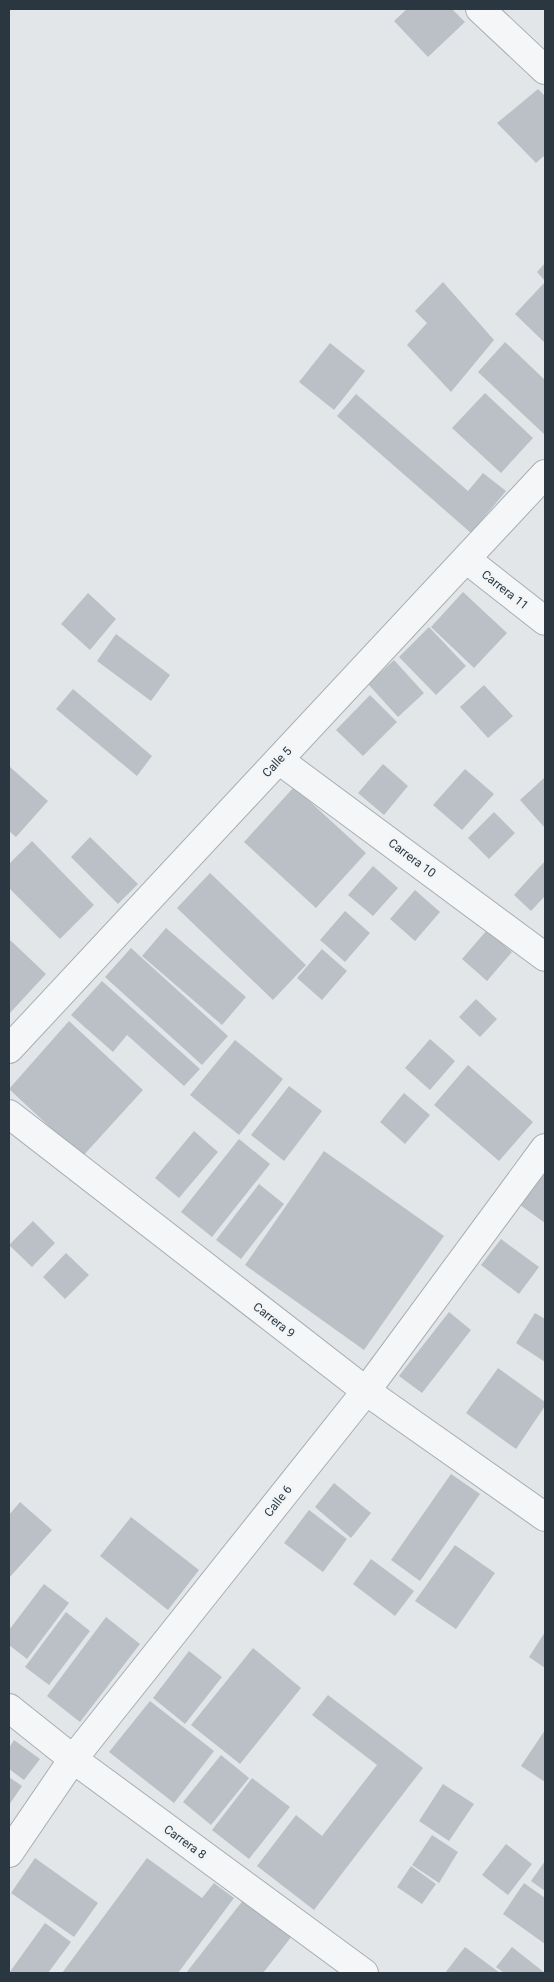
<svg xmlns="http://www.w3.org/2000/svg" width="554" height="1982" font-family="Roboto,sans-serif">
<rect width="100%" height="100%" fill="#e2e6e9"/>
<path fill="#bac0c6" d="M 407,9 L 452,9 L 465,22 L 428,57 L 394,21 Z
M 538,89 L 545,96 L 545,155 L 536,163 L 497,123 Z
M 545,263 L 545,281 L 537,272 Z
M 443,282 L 494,340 L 451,392 L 407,345 L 427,323 L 415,311 Z
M 545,282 L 545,343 L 515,314 Z
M 505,342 L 545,380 L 545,435 L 478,372 Z
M 330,343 L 365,371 L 334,410 L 299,382 Z
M 485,393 L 533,438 L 501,473 L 452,428 Z
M 356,394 L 468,491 L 483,473 L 506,491 L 471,533 L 337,416 Z
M 463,592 L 507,633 L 474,668 L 431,627 Z
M 88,593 L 116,619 L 90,650 L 61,624 Z
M 429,627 L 466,666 L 436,695 L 399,657 Z
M 116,634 L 170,675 L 151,701 L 97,661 Z
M 394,660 L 424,693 L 398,717 L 368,684 Z
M 484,685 L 513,716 L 488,738 L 460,707 Z
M 73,689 L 152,756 L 137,776 L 56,709 Z
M 370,695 L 397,722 L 363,756 L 336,730 Z
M 383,764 L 408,786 L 384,815 L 358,793 Z
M 9,766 L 48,801 L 16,837 L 9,831 Z
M 465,769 L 494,794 L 462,830 L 433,805 Z
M 544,778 L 545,779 L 545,828 L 520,800 Z
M 294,787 L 366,853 L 316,908 L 244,842 Z
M 494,812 L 515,833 L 489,859 L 468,838 Z
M 90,837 L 138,884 L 118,904 L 71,857 Z
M 32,841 L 94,905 L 60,939 L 9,888 L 9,864 Z
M 545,861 L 545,896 L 531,911 L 514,895 Z
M 373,866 L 398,888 L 373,916 L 348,895 Z
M 210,873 L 306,965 L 273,1000 L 177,908 Z
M 415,890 L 440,912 L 415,941 L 390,919 Z
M 345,911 L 370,933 L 345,962 L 320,940 Z
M 166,928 L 246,997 L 222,1025 L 142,956 Z
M 487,930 L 512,952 L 487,981 L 462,959 Z
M 9,939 L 46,974 L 9,1014 Z
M 131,948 L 228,1036 L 202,1065 L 105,977 Z
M 322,949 L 347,971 L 322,1000 L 297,978 Z
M 102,981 L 200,1069 L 184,1086 L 127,1035 L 113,1052 L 71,1015 Z
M 476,999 L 497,1019 L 480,1037 L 459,1017 Z
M 69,1021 L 143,1090 L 82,1157 L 9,1089 Z
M 430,1039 L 455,1061 L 430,1090 L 405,1068 Z
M 235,1040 L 283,1079 L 239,1135 L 190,1095 Z
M 468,1065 L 533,1122 L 499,1161 L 434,1105 Z
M 289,1086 L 322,1111 L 284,1161 L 251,1135 Z
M 404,1093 L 430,1115 L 405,1144 L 380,1122 Z
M 194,1131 L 218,1152 L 179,1198 L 155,1178 Z
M 239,1139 L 270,1164 L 212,1237 L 181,1212 Z
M 324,1151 L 444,1236 L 364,1350 L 245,1265 Z
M 545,1170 L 545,1223 L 520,1205 Z
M 259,1184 L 284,1204 L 241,1259 L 216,1240 Z
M 33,1221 L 55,1243 L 32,1267 L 9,1245 Z
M 501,1239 L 539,1267 L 519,1294 L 481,1265 Z
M 66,1253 L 89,1275 L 65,1299 L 43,1277 Z
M 449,1312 L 471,1330 L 422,1393 L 399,1376 Z
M 535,1313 L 545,1319 L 545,1362 L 516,1343 Z
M 498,1368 L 545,1402 L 545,1406 L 516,1449 L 466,1413 Z
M 451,1474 L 480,1494 L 420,1581 L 391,1560 Z
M 334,1483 L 371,1513 L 351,1538 L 315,1507 Z
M 20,1502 L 52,1530 L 9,1578 L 9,1515 Z
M 309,1510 L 347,1539 L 323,1572 L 284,1543 Z
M 131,1517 L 199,1570 L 168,1610 L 100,1556 Z
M 455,1545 L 495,1573 L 456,1629 L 415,1601 Z
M 371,1559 L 414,1591 L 395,1616 L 353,1584 Z
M 44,1584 L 69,1603 L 27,1659 L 9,1645 L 9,1630 Z
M 66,1612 L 90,1631 L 49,1685 L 25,1667 Z
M 106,1617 L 140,1644 L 80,1722 L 47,1696 Z
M 545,1632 L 545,1668 L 529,1657 Z
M 253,1648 L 301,1688 L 240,1764 L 191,1725 Z
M 189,1651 L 222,1677 L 185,1724 L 153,1698 Z
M 328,1695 L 423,1768 L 314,1910 L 257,1866 L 296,1815 L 322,1836 L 377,1765 L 312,1715 Z
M 150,1701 L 214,1751 L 174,1803 L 109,1752 Z
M 545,1730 L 545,1782 L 521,1766 Z
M 14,1740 L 40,1759 L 24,1780 L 9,1769 L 9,1748 Z
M 221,1755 L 249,1778 L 211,1825 L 183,1802 Z
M 9,1777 L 22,1786 L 9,1805 Z
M 252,1778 L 290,1807 L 249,1859 L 212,1830 Z
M 443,1784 L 474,1804 L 449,1841 L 419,1821 Z
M 432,1835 L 458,1852 L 439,1883 L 412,1865 Z
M 506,1844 L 532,1864 L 508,1895 L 482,1875 Z
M 35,1858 L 98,1903 L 74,1937 L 11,1893 Z
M 147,1858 L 202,1898 L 214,1883 L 234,1898 L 178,1973 L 62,1973 Z
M 545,1861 L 545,1891 L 531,1881 Z
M 411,1866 L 436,1884 L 422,1904 L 397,1887 Z
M 524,1883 L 545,1898 L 545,1944 L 503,1914 Z
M 244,1899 L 292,1936 L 263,1973 L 186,1973 Z
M 45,1923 L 71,1942 L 48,1973 L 9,1973 Z
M 465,1947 L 500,1973 L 445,1973 Z
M 512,1947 L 545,1973 L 504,1973 L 496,1967 Z"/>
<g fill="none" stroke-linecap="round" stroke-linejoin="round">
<defs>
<path id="minor" d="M 480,9 L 545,70
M 466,559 L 545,621
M 279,760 L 545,957
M 9,1049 L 545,474
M 9,1114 L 366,1391 L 545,1517
M 9,1708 L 73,1759 L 364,1973
M 9,1853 L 73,1759 L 366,1391 L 545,1148"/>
</defs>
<use href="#minor" stroke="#a7aeb3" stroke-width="30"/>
<use href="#minor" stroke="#f4f6f8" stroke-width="28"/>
</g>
<g text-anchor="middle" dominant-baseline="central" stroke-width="5" stroke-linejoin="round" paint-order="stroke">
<g font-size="12" fill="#2b3740" stroke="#f2f5f7">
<text transform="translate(505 590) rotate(38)">Carrera 11</text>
<text transform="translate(277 762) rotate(-47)">Calle 5</text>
<text transform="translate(412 858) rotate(37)">Carrera 10</text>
<text transform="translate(274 1320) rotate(38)">Carrera 9</text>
<text transform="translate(278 1501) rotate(-52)">Calle 6</text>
<text transform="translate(185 1842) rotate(36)">Carrera 8</text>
</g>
</g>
<rect width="554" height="1982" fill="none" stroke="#2b3740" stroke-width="20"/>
</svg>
